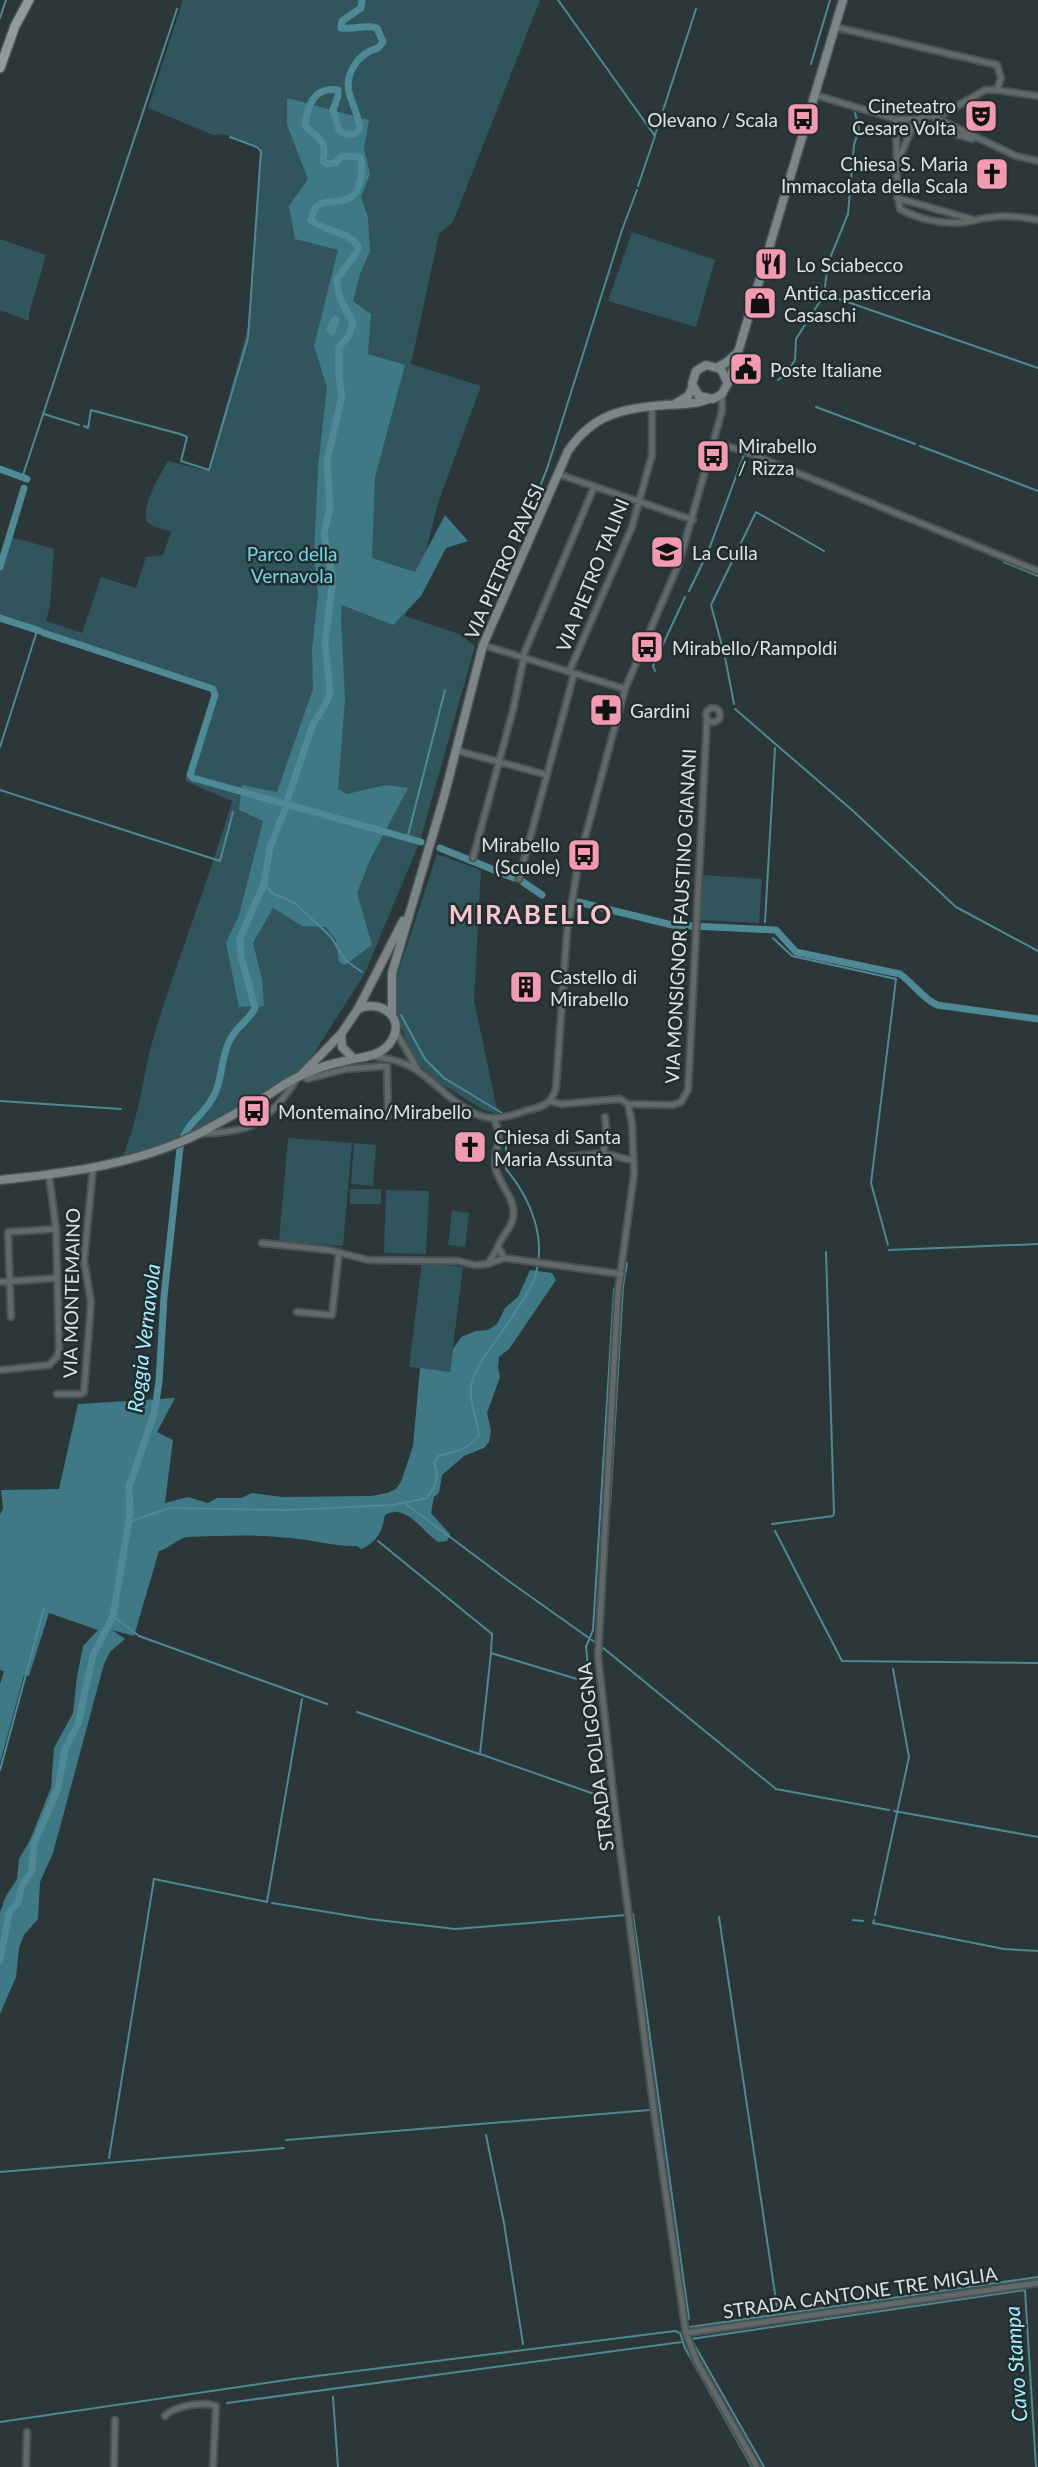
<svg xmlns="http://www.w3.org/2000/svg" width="1038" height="2467" font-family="Lato,sans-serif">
<rect width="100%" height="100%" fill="#2b3739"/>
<path fill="#30555d" d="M 183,0 L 540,0 L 453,222 L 439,234 L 411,364 L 481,386 L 438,503 L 418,584 L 405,616 L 459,634 L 475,646 L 420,841 L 365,973 L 304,1069 L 198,1131 L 161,1146 L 122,1158 C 139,1120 142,1079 153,1039 C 177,959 209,881 232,801 L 185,781 L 215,687 L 0,619 L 0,561 L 8,536 L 54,549 L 50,606 L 46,621 L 82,633 L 101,577 L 136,588 L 146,557 L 163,555 L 171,532 L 153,526 L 146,521 C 143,502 159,477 168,461 L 208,471 L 248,327 L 261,147 L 223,134 L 213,135 L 148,108 Z
M 632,232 L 715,260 L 696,327 L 608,301 Z
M 0,239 L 46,255 L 29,314 L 29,321 L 0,310 Z
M 437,854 L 481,870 L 474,1000 L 498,1114 L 484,1110 L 438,1082 L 415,1061 L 396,1016 L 395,982 Z
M 702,875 L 762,879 L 759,923 L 700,920 Z
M 288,1138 L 352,1143 L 343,1246 L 279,1241 Z
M 354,1143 L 376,1145 L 373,1186 L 351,1184 Z
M 350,1189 L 381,1189 L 381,1204 L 350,1204 Z
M 386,1190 L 429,1191 L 426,1254 L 384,1253 Z
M 452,1211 L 469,1213 L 465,1247 L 448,1245 Z
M 422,1262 L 463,1267 L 450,1372 L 409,1367 Z"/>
<path fill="#3e7985" d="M 287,98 L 369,120 L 364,149 L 370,174 L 361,197 L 368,217 L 370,251 L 360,274 L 353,301 L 371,314 L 368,354 L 405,365 L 375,477 L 372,558 L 415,572 L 445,515 L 468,541 L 446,548 L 421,596 L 393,625 L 342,605 L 341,617 L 345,700 L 338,789 L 347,794 L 386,785 L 408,788 L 370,860 L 357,893 L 372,945 L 345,965 L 339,962 L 336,940 L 326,927 L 302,926 L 273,908 L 253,943 L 262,979 L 264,1006 L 239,1007 L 226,943 L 239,915 L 263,821 L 239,810 L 242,785 L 277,792 L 313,689 L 312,650 L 318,594 L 314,558 L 318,467 L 327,387 L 314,346 L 338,250 L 295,239 L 289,206 L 308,179 L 287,125 Z
M 530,1270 L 552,1273 L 556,1280 L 509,1349 L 499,1357 L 498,1367 L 500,1377 L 487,1413 L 491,1431 L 489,1442 L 484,1448 L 464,1456 L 442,1475 L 439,1493 L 434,1497 L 431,1513 L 450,1534 L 447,1541 L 438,1542 C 422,1531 406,1503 385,1515 C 382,1531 378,1542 361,1549 L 357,1546 C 335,1547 314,1540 291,1538 C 256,1534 221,1536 186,1537 C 176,1540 168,1549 159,1551 L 134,1636 L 112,1630 L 125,1639 L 110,1652 L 104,1664 L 53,1853 L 40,1882 L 38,1919 L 24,1935 L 19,1948 L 16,1977 L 0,2014 L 0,1912 L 6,1896 L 17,1879 L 19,1859 L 30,1840 L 51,1788 L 54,1748 L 73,1713 L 77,1677 L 83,1646 L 98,1630 L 49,1613 L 29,1676 L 24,1675 L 0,1763 L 0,1684 L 4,1671 L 0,1670 L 0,1514 L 3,1509 L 1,1490 L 59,1489 L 78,1404 L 175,1398 L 157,1432 L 173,1440 L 165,1503 L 188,1497 L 208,1503 L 217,1498 L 241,1498 L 252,1493 L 282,1497 L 371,1496 L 387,1493 L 396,1489 L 401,1482 L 413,1446 L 420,1368 L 450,1372 L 453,1349 L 461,1337 L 476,1331 L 488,1330 L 497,1324 L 505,1308 L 518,1297 Z"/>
<path fill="#4e8995" d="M 335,315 L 340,319 L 336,332 L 331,336 L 326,330 L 329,322 Z"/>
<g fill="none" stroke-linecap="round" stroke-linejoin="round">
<path stroke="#4e8995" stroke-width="2" d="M 558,0 L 655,136 L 638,186
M 0,18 L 6,0
M 811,64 L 830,0
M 655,135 L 696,9
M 830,296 L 1038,368
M 778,380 L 786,374 L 795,360 L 796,339 L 824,295 L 828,263 L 848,214 L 854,145 L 859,129 L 855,113
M 816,407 L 915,444
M 44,414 L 79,425
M 84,426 L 88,428 L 91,410 L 180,434 L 187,437 L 181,461 L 209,470 L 248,338 L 261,151 L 257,147 L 230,137
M 920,446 L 1038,491
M 22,478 L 177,9
M 532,506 L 547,469 L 622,230 L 637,190
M 1004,562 L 1038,576
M 689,591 L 708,552 L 744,455
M 655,671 L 653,666 L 685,597
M 734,704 L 725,657 L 711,605 L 756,512 L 824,551
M 735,709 L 852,810 L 956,907 L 1038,951
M 0,747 L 37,631
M 0,790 L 220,861 L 233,812
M 407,839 L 445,690
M 264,884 L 272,893 L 295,903 L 331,937 L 345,960 L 362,972
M 765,922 L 775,748
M 773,938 L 792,956 L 896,979 L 871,1183 L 888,1245
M 401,1015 L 425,1059 L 444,1078 L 502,1113
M 0,1101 L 121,1109
M 889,1250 L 1038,1244
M 406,1504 L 510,1582 L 596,1643
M 610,1506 L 623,1286 L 627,1263
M 129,1522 L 169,1508 L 288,1510 L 393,1505 L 427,1498 C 436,1486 440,1477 434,1463 L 438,1456 C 454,1452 469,1450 479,1435 C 477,1422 469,1399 471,1387 C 474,1368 489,1350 500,1335 C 510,1319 527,1297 534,1280 C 548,1240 531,1199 506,1169 L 506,1137
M 772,1524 L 833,1516 L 834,1513 L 826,1252
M 775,1531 L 842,1661 L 1038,1663
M 378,1541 L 492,1634 L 491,1652
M 113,1616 L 139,1636 L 327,1704
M 602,1647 L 776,1789 L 889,1810
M 357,1712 L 479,1754
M 0,1770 L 44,1608
M 600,1796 L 480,1754 L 491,1653 L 590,1683 L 586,1647 L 593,1630 L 614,1289
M 894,1811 L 1038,1837
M 272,1903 L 370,1919 L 455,1929 L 626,1915
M 633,1914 L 689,2319
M 875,1915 L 909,1757 L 893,1669
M 719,1917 L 778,2314
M 853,1920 L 863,1921
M 874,1920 L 873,1923 L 1004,1949 L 1038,1951
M 486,2135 L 504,2223 L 523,2344
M 286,2140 L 650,2110
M 109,2158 L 154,1879 L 267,1902 L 302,1699
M 0,2172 L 284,2148
M 690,2327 L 1038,2277
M 333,2397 L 338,2467
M 227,2403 L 682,2342
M 0,2422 L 293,2379 L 675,2331 L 680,2333 L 685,2348 L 752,2467
M 764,2467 L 691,2339 L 1025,2290 L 1036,2467"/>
<path stroke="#4e8995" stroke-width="7" d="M 0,469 L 27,479
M 0,567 L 24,488
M 0,618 L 40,631
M 44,633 L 213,689 L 215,695 L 190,775 L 193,778 L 421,842
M 287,801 L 313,724 L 327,701 L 330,691 L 325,642 L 333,579 L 324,534 L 330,508 L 327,461 L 342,396 L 339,377 L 339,347 L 348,337 L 353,323 C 345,304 338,303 337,279 L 357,252 L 358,246 C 347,230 324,232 311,220 C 316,196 327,205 345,200 C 361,196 364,170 360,157 L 342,156 L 335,163 L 327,164 L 323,161 C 327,139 319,140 305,126 C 307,106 314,86 338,90 L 338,96 L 333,110 L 339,130 L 345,134 L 355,134 L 360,128 C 358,116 354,107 350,96 C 343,75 358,53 378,48 L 383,42 L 377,28 C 364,24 354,30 341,28 L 342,21 L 361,8 L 362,0
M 440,848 L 514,878
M 523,882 L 542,895
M 574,901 L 672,925 L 776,930 L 796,952 L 900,974 C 914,984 922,998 937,1005 L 1038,1019
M 0,1960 L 9,1913 L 18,1902 L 22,1885 L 32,1871 L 34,1844 L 58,1788 L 65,1749 L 78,1724 L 93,1655 L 113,1616 L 130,1514 L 129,1487 L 154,1414 L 159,1382 L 164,1297 L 180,1148 C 186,1121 200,1120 212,1099 C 223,1082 220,1060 229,1042 C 236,1026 249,1021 255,1008 L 241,956 L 240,938 L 264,884 L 270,847 L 285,810"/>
<defs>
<path id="street" d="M 835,27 L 997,65 L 1001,78 L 997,90
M 815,95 L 896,119 L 916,119 L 947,112 L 985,90 L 997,90 L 1038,96
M 932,116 L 1016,156 L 1038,161
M 896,119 L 897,191 L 900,209 C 918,219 944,225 965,222 C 975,221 984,217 993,217 C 1008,215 1023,217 1038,220
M 916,119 L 923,125 L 972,139
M 898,161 L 916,119
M 897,198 L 971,219
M 714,443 L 744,451 L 1038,571
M 558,474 L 693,520
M 483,645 L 625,689
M 569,672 L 632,527 L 652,455 L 652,407
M706 715a7 7 0 1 1 14 0a7 7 0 1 1-14 0Z
M 455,750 L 547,775
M 473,858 L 513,710 L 523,662 L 523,656 L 594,487
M 519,879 L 574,674
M 396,1032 L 419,1072
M 372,1056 C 389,1059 404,1061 418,1071 C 439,1085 464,1116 491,1118 C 503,1119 517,1114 528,1110 C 542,1107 552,1104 556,1088 L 567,931 L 579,860 L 625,689 L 679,563 L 722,411 L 722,394
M 307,1079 L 346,1069 L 387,1066 L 388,1116
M 550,1101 L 561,1104 L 620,1099 L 628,1104 L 632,1123 L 634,1174 L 618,1291 L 598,1656 L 614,1802 L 655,2118 L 686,2333 L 696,2360 L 757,2467
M 628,1104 L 672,1105 L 681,1102 L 688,1090 L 707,718
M 493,1118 C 506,1140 493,1147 495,1166 C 498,1184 517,1199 513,1218 C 511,1229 501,1236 498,1247 L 504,1258 L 621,1274
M 204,1133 C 216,1134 242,1130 253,1125 C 268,1117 288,1094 296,1080
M 603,1153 L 607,1136 L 605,1117
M 570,1157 L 603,1153 L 634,1161
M 262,1243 L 329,1250 L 368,1260 L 459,1261 L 474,1265 L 488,1264 L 504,1258
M 488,1264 L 498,1247
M 0,1282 L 57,1278
M 297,1312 L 332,1315 L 339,1252
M 11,1317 L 8,1232 L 56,1229
M 0,1370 L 49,1365 L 57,1357 L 59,1349 L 56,1229 L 49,1175
M 57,1394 L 81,1394 L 84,1392 L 91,1302 L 84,1261 L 93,1168
M 686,2333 L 1038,2283
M 165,2416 C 174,2406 203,2401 216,2406 L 213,2467
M 26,2467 L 27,2432
M 114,2467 L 115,2420"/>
<path id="secondary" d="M 718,367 L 727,362 L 738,352
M 727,382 L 721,369 L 706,365 L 696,371 L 692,384 L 699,396 L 713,399 L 722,394 L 730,379 L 843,0
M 675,404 L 688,396 L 693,387
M 358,1009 L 403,921
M 392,1016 L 392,973 L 444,797 L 483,645 L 568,451 C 593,414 623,408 665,405 C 680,404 694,405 709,399
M 341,1034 L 342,1047 L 354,1059
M 0,1180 C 69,1173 139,1164 202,1132 C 224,1120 246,1108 268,1095 C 278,1089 288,1081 300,1076 C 314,1069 330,1064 345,1061 C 363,1056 381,1058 392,1040 C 406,1016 379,999 358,1009 L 341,1034 L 301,1075"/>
<path id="primary" d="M 0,68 L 15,26 L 29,0"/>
</defs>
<use href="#street" stroke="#475354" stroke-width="9"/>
<use href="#secondary" stroke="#475354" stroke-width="11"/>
<use href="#primary" stroke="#475354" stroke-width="12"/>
<use href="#street" stroke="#636869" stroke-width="5"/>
<use href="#secondary" stroke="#7c8587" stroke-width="8"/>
<use href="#primary" stroke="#8f9b9d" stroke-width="9"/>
</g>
<defs>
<symbol id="theatre-square" viewBox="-11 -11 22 22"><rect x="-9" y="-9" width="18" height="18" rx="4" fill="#f19ab1" stroke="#212d2f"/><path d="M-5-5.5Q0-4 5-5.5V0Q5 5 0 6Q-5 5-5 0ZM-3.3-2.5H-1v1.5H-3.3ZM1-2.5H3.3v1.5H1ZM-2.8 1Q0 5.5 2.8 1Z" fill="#111"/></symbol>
<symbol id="bus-square" viewBox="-11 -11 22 22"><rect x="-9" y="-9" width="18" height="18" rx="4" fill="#f19ab1" stroke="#212d2f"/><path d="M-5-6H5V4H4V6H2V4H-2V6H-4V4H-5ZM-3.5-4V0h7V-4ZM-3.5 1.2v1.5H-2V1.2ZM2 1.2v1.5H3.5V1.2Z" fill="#111"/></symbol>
<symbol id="church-square" viewBox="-11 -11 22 22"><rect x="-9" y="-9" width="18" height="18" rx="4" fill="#f19ab1" stroke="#212d2f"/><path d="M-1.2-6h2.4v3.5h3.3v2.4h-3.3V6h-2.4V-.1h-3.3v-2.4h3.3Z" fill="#111"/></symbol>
<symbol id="restaurant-square" viewBox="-11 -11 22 22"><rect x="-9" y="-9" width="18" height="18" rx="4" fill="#f19ab1" stroke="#212d2f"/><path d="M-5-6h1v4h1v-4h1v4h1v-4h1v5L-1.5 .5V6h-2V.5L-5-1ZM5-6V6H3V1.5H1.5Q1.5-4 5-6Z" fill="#111"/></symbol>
<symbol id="shop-square" viewBox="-11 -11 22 22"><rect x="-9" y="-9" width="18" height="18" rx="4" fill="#f19ab1" stroke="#212d2f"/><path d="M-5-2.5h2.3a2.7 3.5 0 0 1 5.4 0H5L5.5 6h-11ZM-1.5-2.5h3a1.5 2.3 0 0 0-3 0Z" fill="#111"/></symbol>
<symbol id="civic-square" viewBox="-11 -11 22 22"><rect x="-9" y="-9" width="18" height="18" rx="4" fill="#f19ab1" stroke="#212d2f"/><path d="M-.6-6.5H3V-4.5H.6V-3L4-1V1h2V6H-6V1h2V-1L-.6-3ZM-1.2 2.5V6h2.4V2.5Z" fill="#111"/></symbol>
<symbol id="school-square" viewBox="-11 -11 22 22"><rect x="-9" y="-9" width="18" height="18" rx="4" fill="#f19ab1" stroke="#212d2f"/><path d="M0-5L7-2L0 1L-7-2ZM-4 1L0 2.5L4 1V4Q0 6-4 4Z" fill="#111"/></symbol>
<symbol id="pharmacy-square" viewBox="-11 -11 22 22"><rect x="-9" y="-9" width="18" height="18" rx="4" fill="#f19ab1" stroke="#212d2f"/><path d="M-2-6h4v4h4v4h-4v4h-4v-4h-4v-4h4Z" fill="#111"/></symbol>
<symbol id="building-square" viewBox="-11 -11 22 22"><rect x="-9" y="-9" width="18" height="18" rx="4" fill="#f19ab1" stroke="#212d2f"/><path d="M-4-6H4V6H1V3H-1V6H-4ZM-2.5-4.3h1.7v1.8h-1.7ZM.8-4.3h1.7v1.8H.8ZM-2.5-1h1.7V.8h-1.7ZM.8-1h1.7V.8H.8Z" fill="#111"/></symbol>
</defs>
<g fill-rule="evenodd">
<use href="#theatre-square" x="962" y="97" width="38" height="38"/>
<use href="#bus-square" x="784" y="100" width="38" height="38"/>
<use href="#church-square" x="973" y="155" width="38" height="38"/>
<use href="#restaurant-square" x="752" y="245" width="38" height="38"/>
<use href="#shop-square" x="741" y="284" width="38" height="38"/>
<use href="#civic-square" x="727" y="350" width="38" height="38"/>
<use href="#bus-square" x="694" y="437" width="38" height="38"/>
<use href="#school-square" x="648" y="533" width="38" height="38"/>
<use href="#bus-square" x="628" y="628" width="38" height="38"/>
<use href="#pharmacy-square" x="587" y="691" width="38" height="38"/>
<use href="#bus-square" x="565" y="836" width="38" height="38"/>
<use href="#building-square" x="507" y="968" width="38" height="38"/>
<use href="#bus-square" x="235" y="1092" width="38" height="38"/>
<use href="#church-square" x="451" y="1128" width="38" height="38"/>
</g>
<g text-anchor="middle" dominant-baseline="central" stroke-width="5" stroke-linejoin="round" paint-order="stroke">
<g font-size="19" fill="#dbe3e4" stroke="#212d2f" text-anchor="start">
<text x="956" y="105" text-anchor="end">Cineteatro<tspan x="956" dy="22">Cesare Volta</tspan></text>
<text x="778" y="119" text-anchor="end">Olevano / Scala</text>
<text x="968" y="163" text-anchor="end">Chiesa S. Maria<tspan x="968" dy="22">Immacolata della Scala</tspan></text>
<text x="796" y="264">Lo Sciabecco</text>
<text x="784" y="292">Antica pasticceria<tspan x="784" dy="22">Casaschi</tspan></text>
<text x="770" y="369">Poste Italiane</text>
<text x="738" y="445">Mirabello<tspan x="738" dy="22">/ Rizza</tspan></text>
<text x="692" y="552">La Culla</text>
<text x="672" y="647">Mirabello/Rampoldi</text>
<text x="630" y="710">Gardini</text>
<text x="560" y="844" text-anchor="end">Mirabello<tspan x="560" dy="22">(Scuole)</tspan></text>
<text x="550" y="976">Castello di<tspan x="550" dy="22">Mirabello</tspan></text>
<text x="278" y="1111">Montemaino/Mirabello</text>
<text x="494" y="1136">Chiesa di Santa<tspan x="494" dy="22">Maria Assunta</tspan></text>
</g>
<g font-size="19" fill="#77d6ea" stroke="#212d2f">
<text x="292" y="553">Parco della<tspan x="292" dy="22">Vernavola</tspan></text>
</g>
<g font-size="19" fill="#dbe3e4" stroke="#212d2f">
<text transform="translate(504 561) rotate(-66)">VIA PIETRO PAVESI</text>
<text transform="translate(592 575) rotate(-68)">VIA PIETRO TALINI</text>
<text transform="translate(680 916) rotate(-87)">VIA MONSIGNOR FAUSTINO GIANANI</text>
<text transform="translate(71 1293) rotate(-89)">VIA MONTEMAINO</text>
<text transform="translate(595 1757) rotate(-97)">STRADA POLIGOGNA</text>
<text transform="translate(860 2292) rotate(-8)">STRADA CANTONE TRE MIGLIA</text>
</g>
<g font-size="21" font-style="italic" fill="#a6efff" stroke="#212d2f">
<text transform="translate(143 1338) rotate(-83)">Roggia Vernavola</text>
<text transform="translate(1015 2364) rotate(-94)">Cavo Stampa</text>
</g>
<g font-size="26" font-weight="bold" letter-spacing="2" fill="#f8c5d1" stroke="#212d2f">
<text x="531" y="914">MIRABELLO</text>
</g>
</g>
</svg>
